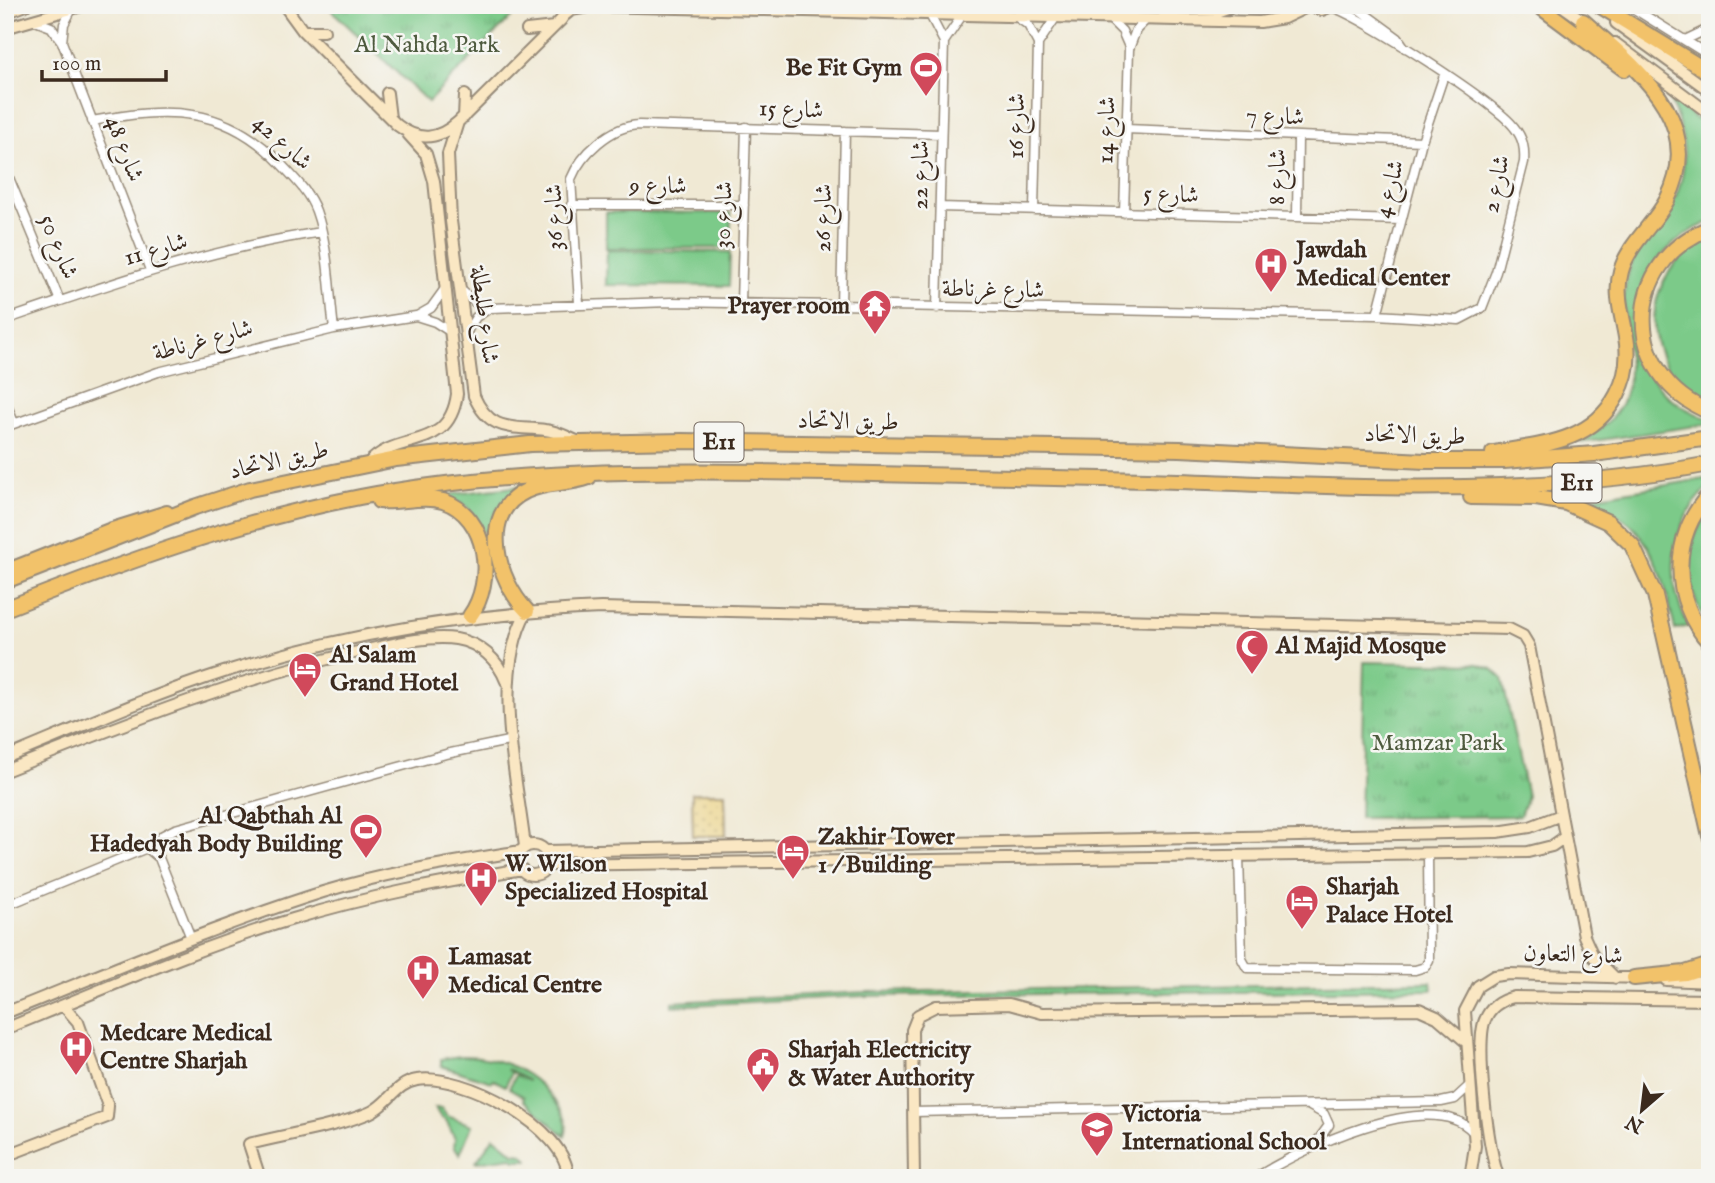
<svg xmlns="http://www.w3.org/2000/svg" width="1715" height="1183" font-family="'IM FELL English',Amiri,serif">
<defs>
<pattern id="sand-dots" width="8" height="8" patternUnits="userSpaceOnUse" patternTransform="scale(1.75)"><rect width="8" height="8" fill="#eeda9e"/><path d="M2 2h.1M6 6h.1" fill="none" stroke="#cdbb88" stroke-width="1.8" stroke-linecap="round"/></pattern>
<pattern id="park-tufts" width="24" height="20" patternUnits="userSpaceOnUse" patternTransform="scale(1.75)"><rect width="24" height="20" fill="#7bca89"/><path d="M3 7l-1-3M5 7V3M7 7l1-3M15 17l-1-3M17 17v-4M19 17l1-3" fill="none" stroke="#66a46f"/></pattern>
</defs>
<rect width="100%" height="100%" fill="#f6f6f2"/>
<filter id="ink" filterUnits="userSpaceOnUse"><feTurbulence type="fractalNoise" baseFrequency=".0143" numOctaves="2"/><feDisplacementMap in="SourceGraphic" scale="14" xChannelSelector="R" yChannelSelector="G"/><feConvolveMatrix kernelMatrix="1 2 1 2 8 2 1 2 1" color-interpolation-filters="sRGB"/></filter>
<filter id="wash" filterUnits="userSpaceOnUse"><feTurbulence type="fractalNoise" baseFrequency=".00686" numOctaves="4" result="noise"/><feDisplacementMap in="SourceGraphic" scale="28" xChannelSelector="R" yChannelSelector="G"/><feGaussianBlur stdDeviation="1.57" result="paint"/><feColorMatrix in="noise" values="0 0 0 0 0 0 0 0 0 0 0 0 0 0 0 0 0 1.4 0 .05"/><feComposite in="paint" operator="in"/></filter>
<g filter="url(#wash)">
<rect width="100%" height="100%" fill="#f0e9d4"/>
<path fill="#7bca89" stroke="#5b7a54" stroke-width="2" d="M 1668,97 L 1710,129 L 1710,222 C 1640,249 1608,333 1664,392 C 1676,405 1693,413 1710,420 L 1710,424 L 1580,443 C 1667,392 1607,339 1629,271 C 1635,252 1650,238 1661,222 C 1690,183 1690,140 1668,97 Z
M 606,212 L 731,213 L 730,248 L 606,248 Z
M 1710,238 L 1710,402 C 1634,372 1637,270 1710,238 Z
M 607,250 L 730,252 L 729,286 L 606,285 Z
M 1710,478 C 1710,489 1699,496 1693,505 C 1668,541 1668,588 1689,626 L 1675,630 C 1667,593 1660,554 1632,526 C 1621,515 1601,508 1593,497 Z
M 522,486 C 504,498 494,510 490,531 L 483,532 L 468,508 L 445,495 Z
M 1710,509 L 1710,627 C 1684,591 1682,545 1710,509 Z
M 1431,982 L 1432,990 L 865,996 L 672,1006 L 672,1002 L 865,992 Z
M 460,1056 C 500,1055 536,1072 558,1106 C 565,1116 569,1124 565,1136 L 523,1100 L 524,1097 L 509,1088 L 516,1075 L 529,1081 L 507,1069 L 512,1073 L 505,1086 L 494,1080 L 492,1082 L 441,1066 L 441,1059 Z
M 435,1108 L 441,1108 L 447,1116 L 472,1125 L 460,1154 L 454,1147 L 455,1139 L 446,1120 L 441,1118 Z
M 494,1137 L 514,1153 L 523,1154 L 528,1160 L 515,1160 L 512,1157 L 476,1162 Z"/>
<path fill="url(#sand-dots)" stroke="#94825e" stroke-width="2" d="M 692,793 L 725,793 L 726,836 L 693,836 Z"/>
<path fill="url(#park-tufts)" stroke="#5b7a54" stroke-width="2" d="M 326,5 L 523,5 L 428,102 Z
M 1364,662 L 1478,664 L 1492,669 L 1502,678 L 1527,796 L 1520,816 L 1360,818 Z"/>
</g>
<g filter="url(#ink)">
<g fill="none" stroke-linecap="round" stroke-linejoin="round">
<defs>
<path id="street" d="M 1353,5 L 1398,38 L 1405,48
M 1628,5 L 1710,56
M 929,13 L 944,42
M 1015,16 L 1028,25 L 1038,44
M 1110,19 L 1122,31 L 1129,47
M 33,20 L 51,27 L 62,42 L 150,270
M 1708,30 L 1708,55
M 1685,40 L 1710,28
M 62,42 L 64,24 L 72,9
M 92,121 C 168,107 225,105 281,164 C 295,179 309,192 316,211 C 329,247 329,291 334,329
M 1126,129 L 1422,141
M 5,168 L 60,301
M 571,205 L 744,205
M 940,207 L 1401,220
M 1034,210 L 1038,44 L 1056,17
M 1124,213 L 1129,49 L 1136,30 L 1147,19
M 1297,217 L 1298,137
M 461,290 L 476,303 L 491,308 L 671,302 L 1377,315 L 1459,320 L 1482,308 L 1496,272 L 1524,162 C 1525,148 1523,138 1514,127 C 1496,103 1360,15 1331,7
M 579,303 L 571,179 C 581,154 611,126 639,125 L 941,134
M 741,303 L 746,127
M 841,306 L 845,131
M 937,308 L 944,42 L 963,14
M 1377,315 L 1422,141 L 1444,75
M 417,316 L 431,308 L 444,290
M 5,320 C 109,284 212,248 322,232
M 466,333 L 476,317 L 490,308
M 5,400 L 14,423
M 5,427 L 158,372 L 334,329 L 416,316 L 435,322 L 449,331
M 151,849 L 163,835 L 175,829 L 446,754 L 513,740
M 1239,856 L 1242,959 L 1247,968 L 1415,970 L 1425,967 L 1429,960 L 1428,854
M 5,906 L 147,848 L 159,858 L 191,938
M 1308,1105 L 1324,1114 L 1329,1125 L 1316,1143
M 913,1112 L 1441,1102 L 1455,1099 L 1469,1086
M 1255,1178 C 1297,1151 1431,1085 1473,1132"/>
<path id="secondary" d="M 284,5 L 303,31 L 397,125 C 419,142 438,140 458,122 L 561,20 L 568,9
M 1307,5 L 1322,10 L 1334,5
M 1561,5 L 1588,24
M 1227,6 L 1277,5
M 5,13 L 26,5
M 565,15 L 571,10 L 594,6 L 1260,22 L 1284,18 L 1309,6
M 1166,19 L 1164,12 L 1167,9 L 1219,11 L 1233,6
M 1616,23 L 1710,91
M 5,28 L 85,5
M 527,30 L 554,27
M 303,31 L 324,31
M 1615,43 L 1710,114
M 387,93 L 390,118
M 464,117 L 465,95
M 458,122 L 448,154 L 451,221 L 474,396 C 490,433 513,426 545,430 C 557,431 567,437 577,441
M 368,464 C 397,430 449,454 457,394 L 434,181 L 426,154 L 408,134
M 5,758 C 78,728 149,696 224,672 C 350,632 470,614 601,608 L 1509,629 L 1523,636 L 1529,646 L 1584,936 L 1593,956 L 1615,978
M 5,771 C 124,724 241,676 367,650 C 394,644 429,635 456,639 C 480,643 498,660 506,681
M518 860a15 15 0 1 1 30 0a15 15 0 1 1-30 0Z
M 525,847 C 517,776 491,674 527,611
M 546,851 L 1497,832 L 1530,827 L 1561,815
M 547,865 L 1528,852 L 1552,846 L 1565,837
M 1666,980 L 1710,982
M 5,1013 C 110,971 215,926 323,892 C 388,872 454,862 521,851
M 5,1029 C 100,991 195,948 293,919 C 368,896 444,882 522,869
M 5,1156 L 107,1117 L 108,1106 L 78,1022 L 64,1006
M 260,1178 L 249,1144 C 288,1134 332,1128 369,1113 C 388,1105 396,1083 417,1080 C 461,1072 569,1128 568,1178
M 914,1178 L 912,1030 L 918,1015 L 936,1006 L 1009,1004 L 1042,1013 L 1419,1009 L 1437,1017 L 1465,1041
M 1470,1178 L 1475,1146 L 1465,1011 L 1478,986 L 1494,976 L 1509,974 L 1640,978
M 1499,1178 C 1488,1154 1475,1042 1485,1020 C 1490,1007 1501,1000 1514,997 L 1710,1000"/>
<path id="primary" d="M 5,571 L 109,530 L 167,512"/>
<path id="highway" d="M 1538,5 L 1624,69
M 1599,5 L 1710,73
M 1710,228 C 1621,262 1622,377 1710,412
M 1493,453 C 1540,445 1592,443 1617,395 C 1625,380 1629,362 1627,344 C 1624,319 1614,296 1621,271 C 1629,243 1654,225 1667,200 C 1708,120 1635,68 1583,21
M 1710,494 C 1670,536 1671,601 1710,643
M 1471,497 L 1536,498 L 1566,503 L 1608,522 L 1632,545 L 1655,595 L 1710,836
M 379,501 C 400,503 422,495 443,501 C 489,516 495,582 470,616
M 5,581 L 195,507 L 250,489 L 396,459 L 530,444 L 682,441 L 1180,449 L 1425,461 L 1504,461 L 1594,454 L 1710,438
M 5,609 C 121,563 237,521 360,497 C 515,468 670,470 827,473 C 934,475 1041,477 1148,480 C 1336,486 1524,499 1710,464
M 527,611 C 498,581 477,514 526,491 C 545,481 568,485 589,477
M 1634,978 L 1685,973 L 1710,965"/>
</defs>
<use href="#street" stroke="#968a79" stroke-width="11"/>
<use href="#secondary" stroke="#968a79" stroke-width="14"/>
<use href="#primary" stroke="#968a79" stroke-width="16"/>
<use href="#highway" stroke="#968a79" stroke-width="18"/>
<use href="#street" stroke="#fff" stroke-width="8"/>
<use href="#secondary" stroke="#fae7c3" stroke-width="10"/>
<use href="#primary" stroke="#f2c26a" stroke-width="12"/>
<use href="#highway" stroke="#f2c26a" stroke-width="14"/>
</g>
</g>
<defs>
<symbol id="stadium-pin" viewBox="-11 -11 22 30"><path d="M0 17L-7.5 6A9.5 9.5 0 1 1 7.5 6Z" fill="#d1495b" stroke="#f6f6f2"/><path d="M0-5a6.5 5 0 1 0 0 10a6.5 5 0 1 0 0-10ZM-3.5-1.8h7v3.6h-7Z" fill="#fff"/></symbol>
<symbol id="hospital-pin" viewBox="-11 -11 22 30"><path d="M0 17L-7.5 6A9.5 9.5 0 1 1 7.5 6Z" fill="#d1495b" stroke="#f6f6f2"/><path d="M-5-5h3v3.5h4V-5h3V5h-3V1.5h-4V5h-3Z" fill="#fff"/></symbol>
<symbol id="temple-pin" viewBox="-11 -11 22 30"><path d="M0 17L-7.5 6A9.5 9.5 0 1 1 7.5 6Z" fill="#d1495b" stroke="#f6f6f2"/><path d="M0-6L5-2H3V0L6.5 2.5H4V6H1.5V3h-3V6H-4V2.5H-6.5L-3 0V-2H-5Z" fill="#fff"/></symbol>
<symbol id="mosque-pin" viewBox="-11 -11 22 30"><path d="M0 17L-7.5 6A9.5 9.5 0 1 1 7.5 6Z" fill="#d1495b" stroke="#f6f6f2"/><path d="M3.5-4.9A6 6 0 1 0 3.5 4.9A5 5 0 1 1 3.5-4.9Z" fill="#fff"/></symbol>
<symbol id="hotel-pin" viewBox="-11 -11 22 30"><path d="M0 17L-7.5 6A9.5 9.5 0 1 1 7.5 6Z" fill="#d1495b" stroke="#f6f6f2"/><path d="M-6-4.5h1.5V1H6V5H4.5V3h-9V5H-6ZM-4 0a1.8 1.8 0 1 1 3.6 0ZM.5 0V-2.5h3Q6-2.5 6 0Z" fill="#fff"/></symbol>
<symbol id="civic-pin" viewBox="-11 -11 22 30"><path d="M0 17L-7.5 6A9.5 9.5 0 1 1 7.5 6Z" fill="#d1495b" stroke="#f6f6f2"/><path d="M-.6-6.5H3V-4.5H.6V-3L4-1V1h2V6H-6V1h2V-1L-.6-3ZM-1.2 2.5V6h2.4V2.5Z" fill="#fff"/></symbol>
<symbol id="school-pin" viewBox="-11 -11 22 30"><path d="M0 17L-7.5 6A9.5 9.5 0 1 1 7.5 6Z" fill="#d1495b" stroke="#f6f6f2"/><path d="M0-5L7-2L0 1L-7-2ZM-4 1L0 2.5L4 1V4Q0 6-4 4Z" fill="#fff"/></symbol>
</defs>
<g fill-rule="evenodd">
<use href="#stadium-pin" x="907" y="49" width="38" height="52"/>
<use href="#hospital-pin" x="1252" y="245" width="38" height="52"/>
<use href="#temple-pin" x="856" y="287" width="38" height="52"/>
<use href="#mosque-pin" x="1233" y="627" width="38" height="52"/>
<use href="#hotel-pin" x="286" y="650" width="38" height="52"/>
<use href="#stadium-pin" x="347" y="811" width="38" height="52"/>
<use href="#hotel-pin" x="774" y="832" width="38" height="52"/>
<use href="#hospital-pin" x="462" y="859" width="38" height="52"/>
<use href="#hotel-pin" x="1283" y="882" width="38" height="52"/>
<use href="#hospital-pin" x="404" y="952" width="38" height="52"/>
<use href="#hospital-pin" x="57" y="1028" width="38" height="52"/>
<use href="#civic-pin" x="744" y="1045" width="38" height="52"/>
<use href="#school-pin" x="1078" y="1109" width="38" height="52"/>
</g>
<g text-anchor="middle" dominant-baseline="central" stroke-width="5" stroke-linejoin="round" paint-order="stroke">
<g fill="#f6f6f2" stroke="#73675e" stroke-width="2">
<rect x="694.5" y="422.5" width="49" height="39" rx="5"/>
<rect x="1552.5" y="463.5" width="49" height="39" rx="5"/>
</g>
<g font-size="23" font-weight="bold" fill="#3b2a1e">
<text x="719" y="442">E11</text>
<text x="1577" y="483">E11</text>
</g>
<g font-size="24" fill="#4e5a3e" stroke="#f6f6f2">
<text x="427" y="45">Al Nahda Park</text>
<text x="1438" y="743">Mamzar Park</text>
</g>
<g font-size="24" font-weight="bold" fill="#3b2a1e" stroke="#f6f6f2" text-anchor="start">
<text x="902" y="68" text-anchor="end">Be Fit Gym</text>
<text x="1296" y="250">Jawdah<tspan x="1296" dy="28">Medical Center</tspan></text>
<text x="850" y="306" text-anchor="end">Prayer room</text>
<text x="1276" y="646">Al Majid Mosque</text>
<text x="330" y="655">Al Salam<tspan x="330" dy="28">Grand Hotel</tspan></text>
<text x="342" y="816" text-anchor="end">Al Qabthah Al<tspan x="342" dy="28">Hadedyah Body Building</tspan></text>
<text x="818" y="837">Zakhir Tower<tspan x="818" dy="28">1 / Building</tspan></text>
<text x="505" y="864">W. Wilson<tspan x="505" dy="28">Specialized Hospital</tspan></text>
<text x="1326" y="887">Sharjah<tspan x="1326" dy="28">Palace Hotel</tspan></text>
<text x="448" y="957">Lamasat<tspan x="448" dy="28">Medical Centre</tspan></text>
<text x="100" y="1033">Medcare Medical<tspan x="100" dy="28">Centre Sharjah</tspan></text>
<text x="788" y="1050">Sharjah Electricity<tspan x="788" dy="28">&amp; Water Authority</tspan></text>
<text x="1122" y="1114">Victoria<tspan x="1122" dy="28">International School</tspan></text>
</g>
<g font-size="24" fill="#3b2a1e" stroke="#f6f6f2">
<text transform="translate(791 110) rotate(2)">شارع 15</text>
<text transform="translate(1275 117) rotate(2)">شارع 7</text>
<text transform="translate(1017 126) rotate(-89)">شارع 16</text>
<text transform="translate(1107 130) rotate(-88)">شارع 14</text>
<text transform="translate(282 143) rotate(42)">شارع 42</text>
<text transform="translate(124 149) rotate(69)">شارع 48</text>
<text transform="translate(921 175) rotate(-89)">شارع 22</text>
<text transform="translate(1278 177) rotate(-89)">شارع 8</text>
<text transform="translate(1497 184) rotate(-78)">شارع 2</text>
<text x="658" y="186">شارع 9</text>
<text transform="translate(1390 189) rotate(-75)">شارع 4</text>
<text transform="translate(1171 195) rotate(2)">شارع 5</text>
<text transform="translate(724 215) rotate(-88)">شارع 30</text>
<text transform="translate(555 217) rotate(-91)">شارع 36</text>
<text transform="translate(824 218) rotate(-89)">شارع 26</text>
<text transform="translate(58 247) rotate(68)">شارع 50</text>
<text transform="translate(156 250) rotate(-16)">شارع 11</text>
<text transform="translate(993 290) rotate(1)">شارع غرناطة</text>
<text transform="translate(484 315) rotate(83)">شارع طليطلة</text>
<text transform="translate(203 341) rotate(-15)">شارع غرناطة</text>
<text transform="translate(848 422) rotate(1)">طريق الاتحاد</text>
<text transform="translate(1415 436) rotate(2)">طريق الاتحاد</text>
<text transform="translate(279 461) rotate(-13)">طريق الاتحاد</text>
<text transform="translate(1573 955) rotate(2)">شارع التعاون</text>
</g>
</g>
<rect width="1715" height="1183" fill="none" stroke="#f6f6f2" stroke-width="28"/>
<g transform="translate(1642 1110) rotate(208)" stroke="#f6f6f2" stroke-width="5" paint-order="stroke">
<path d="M0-5L12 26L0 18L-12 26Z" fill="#3b2a1e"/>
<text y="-10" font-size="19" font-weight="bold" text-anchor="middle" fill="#3b2a1e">N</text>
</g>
<path d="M42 70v10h124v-10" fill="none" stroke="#3b2a1e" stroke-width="3.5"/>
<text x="52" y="70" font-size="21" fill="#3b2a1e" stroke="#f6f6f2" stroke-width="5" paint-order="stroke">100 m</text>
</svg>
